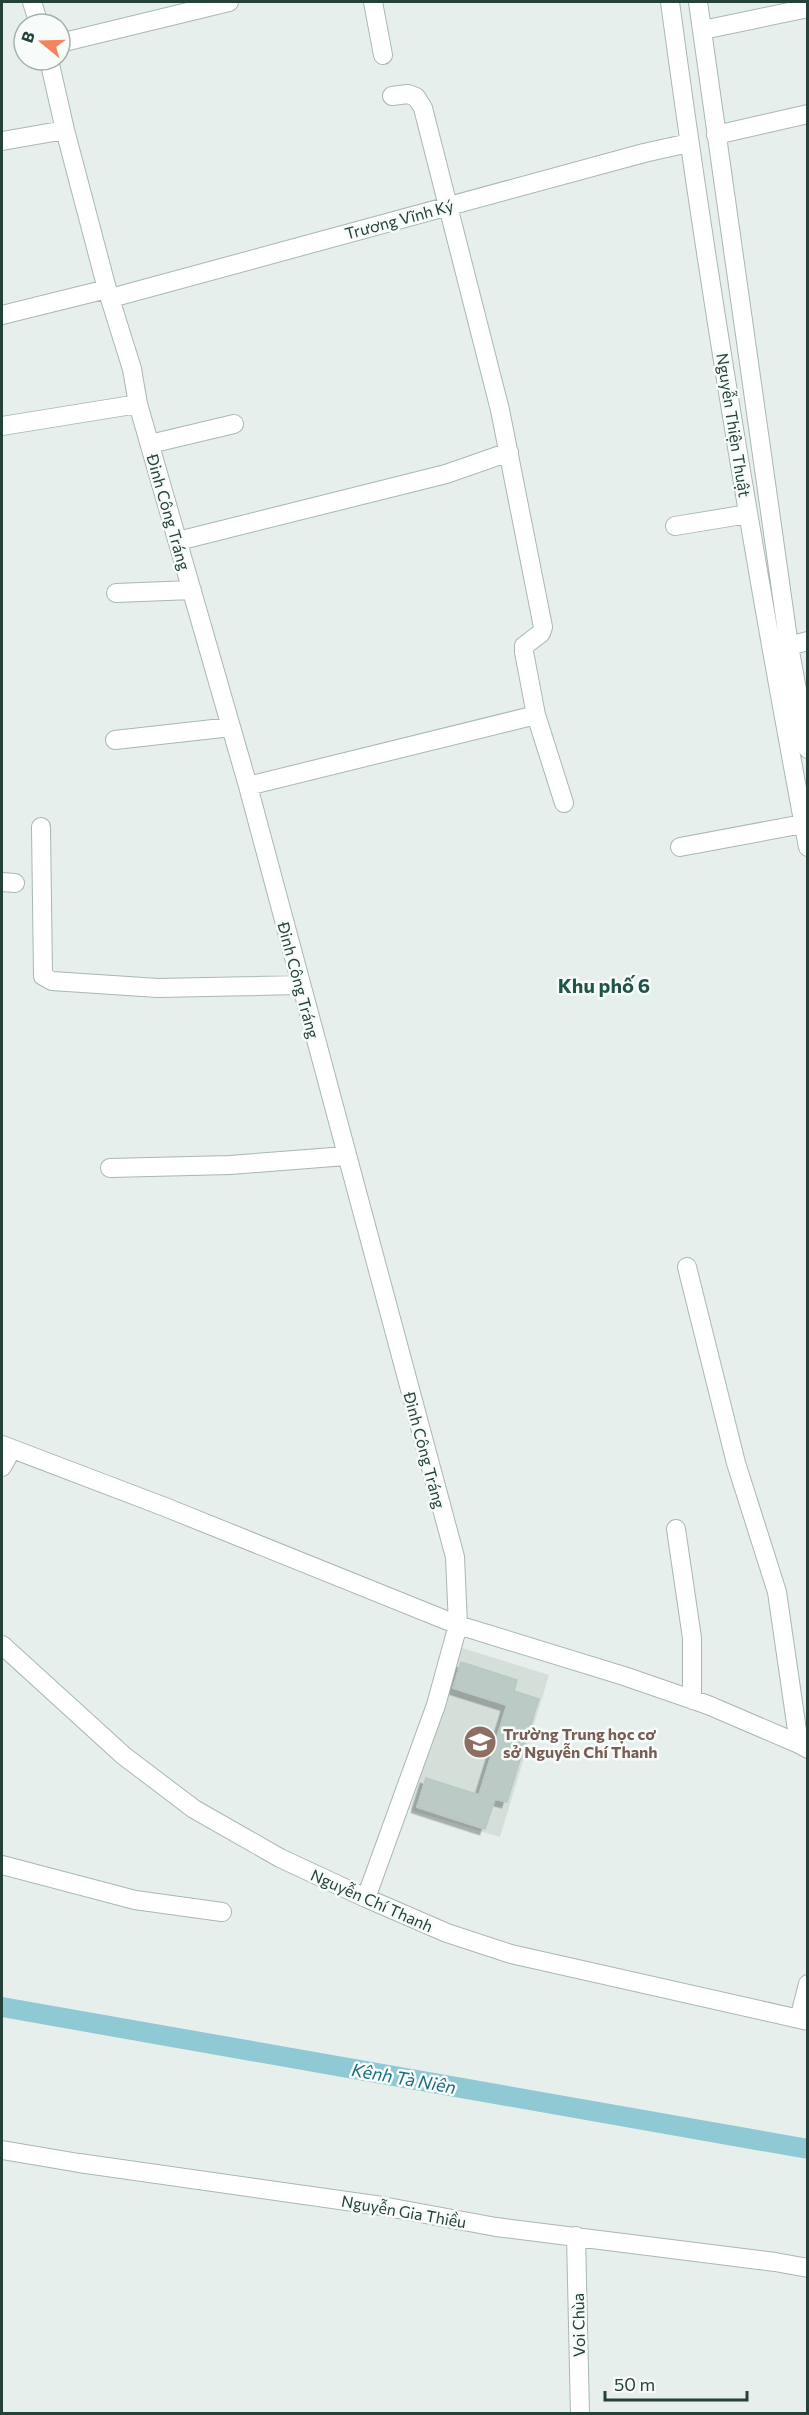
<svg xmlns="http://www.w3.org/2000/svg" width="809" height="2415" font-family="Commissioner,sans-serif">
<defs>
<filter id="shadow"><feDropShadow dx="-5.5" dy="5.5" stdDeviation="0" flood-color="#0004"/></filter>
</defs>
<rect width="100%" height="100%" fill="#e6efeb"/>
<path fill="#d4dfda" d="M 459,1647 L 549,1675 L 500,1837 L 410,1810 Z"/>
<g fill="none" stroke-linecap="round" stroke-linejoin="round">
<path stroke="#8ec9d4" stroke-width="20" d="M 2,2007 L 808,2149"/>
</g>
<path fill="#bbcac4" stroke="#b8c9c2" stroke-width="1.5" filter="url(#shadow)" d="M 461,1662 L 517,1680 L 514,1691 L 539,1699 L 507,1802 L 495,1799 L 485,1829 L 417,1807 L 426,1778 L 479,1795 L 507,1705 L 453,1688 Z"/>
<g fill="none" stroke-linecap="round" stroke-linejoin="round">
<defs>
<path id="minor" d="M 32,2 L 39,24
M 373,2 L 383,55
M 670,2 C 708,285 755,566 808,847
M 698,2 L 789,646 L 808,749
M 703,30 L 808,8
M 60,43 L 229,2
M 49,60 L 65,130 L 107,289 L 132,369 L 138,404 L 248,786 L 455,1557 L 458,1625 L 436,1705 L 366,1898
M 716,135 L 808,114
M 2,141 L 65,130
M 111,298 L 644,153 L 689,143
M 2,315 L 107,289
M 2,426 L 138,404
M 150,444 L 234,424
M 675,526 L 748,514
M 178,541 L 446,474 L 509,452
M 116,593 L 192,590
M 789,646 L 808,641
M 536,715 L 564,803
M 115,740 L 231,727
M 248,786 L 536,715 L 524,652 L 524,646 L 541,633 L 543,627 L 500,410 L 423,108 L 416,97 L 408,94 L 392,96
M 41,827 L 43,976 L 52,981 L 158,988 L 301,985
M 680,847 L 803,824
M 2,882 L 15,883
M 110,1168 L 230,1165 L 346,1156
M 687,1267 L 736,1463 L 777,1592 L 799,1744
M 2,1445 L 165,1507 L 458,1625 L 624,1676 L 708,1705 L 799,1744 L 808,1749
M 2,1467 L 12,1449
M 676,1529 L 692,1638 L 692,1700
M 2,1645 L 124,1756 L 194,1809 L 280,1858 L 366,1898 L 447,1933 L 511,1954 L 808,2021
M 2,1865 L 135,1900 L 222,1912
M 799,2019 L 808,1984
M 2,2150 L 79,2163 L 382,2206 L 496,2227 L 775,2262 L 808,2268
M 576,2236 L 580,2414"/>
</defs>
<use href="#minor" stroke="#a8b8b2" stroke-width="20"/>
<use href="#minor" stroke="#fff" stroke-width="18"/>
</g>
<defs>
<symbol id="school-disc" viewBox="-11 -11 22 22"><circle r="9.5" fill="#8d6e63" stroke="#f7fbf9"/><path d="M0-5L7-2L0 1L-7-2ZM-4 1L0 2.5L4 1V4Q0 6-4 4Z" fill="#fff"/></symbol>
</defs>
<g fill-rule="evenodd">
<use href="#school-disc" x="461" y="1723" width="38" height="38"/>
</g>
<g text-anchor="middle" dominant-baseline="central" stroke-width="5" stroke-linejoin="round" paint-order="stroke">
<g font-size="16" fill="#24423a" stroke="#f7fbf9">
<text transform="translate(399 219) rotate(-15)">Trương Vĩnh Ký</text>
<text transform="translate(734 425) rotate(81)">Nguyễn Thiện Thuật</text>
<text transform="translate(169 512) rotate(74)">Đinh Công Tráng</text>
<text transform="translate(299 980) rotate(75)">Đinh Công Tráng</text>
<text transform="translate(425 1450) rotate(75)">Đinh Công Tráng</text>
<text transform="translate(372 1900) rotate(24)">Nguyễn Chí Thanh</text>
<text transform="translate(404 2211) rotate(10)">Nguyễn Gia Thiều</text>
<text transform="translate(578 2325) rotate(-91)">Voi Chùa</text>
</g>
<g font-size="16" font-weight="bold" fill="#785e54" stroke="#f7fbf9" text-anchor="start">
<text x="503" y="1733">Trường Trung học cơ<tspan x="503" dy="18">sở Nguyễn Chí Thanh</tspan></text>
</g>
<g font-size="18" font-style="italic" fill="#1c6f80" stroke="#f7fbf9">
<text transform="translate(404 2078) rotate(10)">Kênh Tà Niên</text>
</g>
<g font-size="20" font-weight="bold" fill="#1f5548" stroke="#f7fbf9">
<text x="604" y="985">Khu phố 6</text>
</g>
</g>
<rect width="809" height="2415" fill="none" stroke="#24423a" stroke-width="6"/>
<g transform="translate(42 42) rotate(289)"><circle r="28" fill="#f7fbf9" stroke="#a3b1ad" stroke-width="1.5"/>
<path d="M0-4.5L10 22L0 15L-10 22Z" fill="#f4845f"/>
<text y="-9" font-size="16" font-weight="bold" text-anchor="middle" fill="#24423a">B</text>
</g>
<path d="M605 2391v9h142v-9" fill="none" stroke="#24423a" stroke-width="3"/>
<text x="614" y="2391" font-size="18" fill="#24423a" stroke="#f7fbf9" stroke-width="4.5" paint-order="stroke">50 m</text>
</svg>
